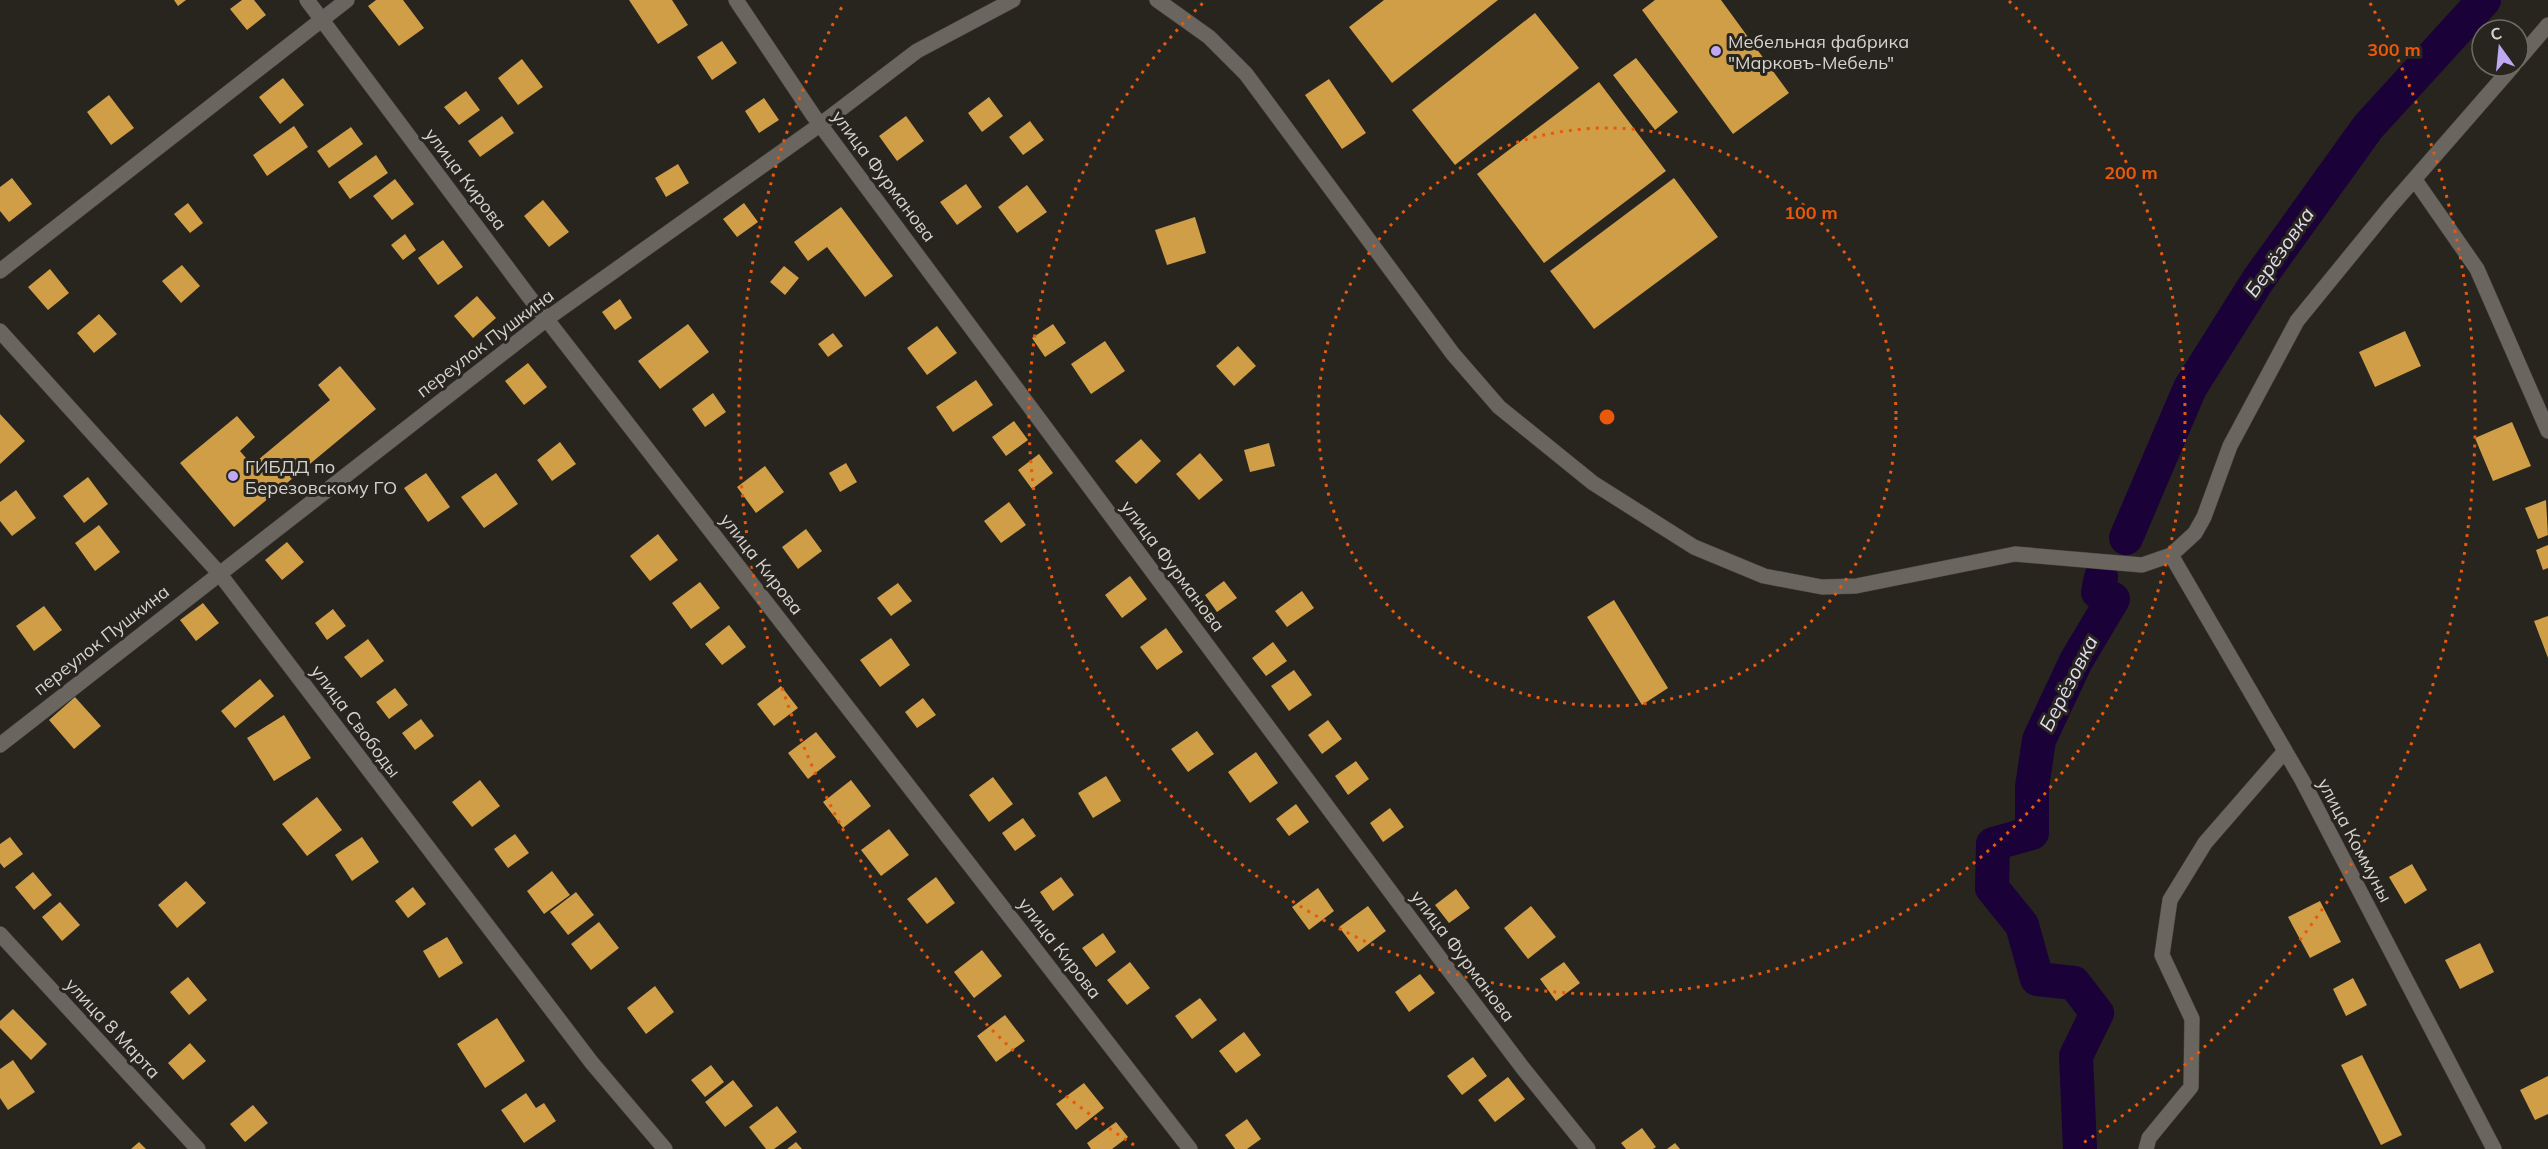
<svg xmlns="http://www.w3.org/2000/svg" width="2548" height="1149" font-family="Mulish,sans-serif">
<rect width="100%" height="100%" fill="#28251f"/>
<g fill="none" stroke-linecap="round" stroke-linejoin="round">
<path stroke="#1a0238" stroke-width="34" d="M 2126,538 L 2190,388 L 2258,280 L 2368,127 L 2484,0
M 2080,1149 L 2076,1056 L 2097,1013 L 2074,983 L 2037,979 L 2022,925 L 1992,888 L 1993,844 L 2032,833 L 2032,787 L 2039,740 L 2076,661 L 2113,599 L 2098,592 L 2101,577"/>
</g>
<path fill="#d09e47" d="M 174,0 L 186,0 L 178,6 Z
M 242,0 L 254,0 L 266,15 L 247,30 L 230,9 Z
M 376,0 L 403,0 L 424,28 L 399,46 L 368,6 Z
M 629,0 L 672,0 L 688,25 L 658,44 Z
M 1384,0 L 1498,0 L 1392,83 L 1349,27 Z
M 1655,0 L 1721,0 L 1789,93 L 1733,134 L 1642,10 Z
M 1535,13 L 1579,68 L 1455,165 L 1412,110 Z
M 722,41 L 737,63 L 712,80 L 697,57 Z
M 1636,58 L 1678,112 L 1655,130 L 1613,75 Z
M 522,59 L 543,87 L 518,105 L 498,78 Z
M 283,78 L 304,105 L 280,124 L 259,97 Z
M 1329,79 L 1366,133 L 1342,149 L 1305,95 Z
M 1599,82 L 1666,171 L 1544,263 L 1477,174 Z
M 466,91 L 480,110 L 459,125 L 444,107 Z
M 109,95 L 134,128 L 111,145 L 87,112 Z
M 989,97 L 1003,116 L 982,132 L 968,113 Z
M 764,98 L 779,120 L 759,133 L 745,111 Z
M 502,116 L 514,133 L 480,157 L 468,141 Z
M 906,116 L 924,141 L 897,161 L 879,136 Z
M 1030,121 L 1044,140 L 1023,155 L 1009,137 Z
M 294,126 L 308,147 L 267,176 L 253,155 Z
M 351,127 L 363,144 L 329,168 L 317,151 Z
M 376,155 L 388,173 L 350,199 L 338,182 Z
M 678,164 L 689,183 L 666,197 L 655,178 Z
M 12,178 L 32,204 L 9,222 L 0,211 L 0,187 Z
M 1674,178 L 1718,237 L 1594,329 L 1550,271 Z
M 395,179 L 414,204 L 392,220 L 373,196 Z
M 966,184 L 982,207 L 957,225 L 940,202 Z
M 1027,185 L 1047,212 L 1017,233 L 998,207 Z
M 543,200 L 569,232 L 549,247 L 524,216 Z
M 188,203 L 203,223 L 190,233 L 174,214 Z
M 744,203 L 758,222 L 737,237 L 723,219 Z
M 841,207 L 893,276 L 865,297 L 827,247 L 808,261 L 794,242 Z
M 1195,217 L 1206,253 L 1167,265 L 1155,230 Z
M 405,234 L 416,250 L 403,260 L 391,245 Z
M 443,240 L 463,267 L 438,285 L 418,258 Z
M 182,265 L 200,286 L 181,303 L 162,281 Z
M 784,266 L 799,278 L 785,295 L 770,282 Z
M 50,269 L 69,293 L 48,310 L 28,287 Z
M 477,296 L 496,318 L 473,338 L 454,316 Z
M 620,299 L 632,318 L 615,330 L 602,312 Z
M 99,314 L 117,334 L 94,353 L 77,333 Z
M 688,324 L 709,352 L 660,389 L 638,361 Z
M 1053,324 L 1066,343 L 1045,357 L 1032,338 Z
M 937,326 L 957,353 L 927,375 L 907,348 Z
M 2405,331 L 2421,366 L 2375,387 L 2359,352 Z
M 833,333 L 843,346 L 828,357 L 818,344 Z
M 1105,341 L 1125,371 L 1091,394 L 1071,364 Z
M 1238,346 L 1256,366 L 1234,386 L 1216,366 Z
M 528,363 L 547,387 L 524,405 L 505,381 Z
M 340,366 L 376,409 L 234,527 L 180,463 L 237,416 L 255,437 L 240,451 L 252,465 L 330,400 L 318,385 Z
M 976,380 L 993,405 L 953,432 L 936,407 Z
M 713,393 L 726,412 L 705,427 L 692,409 Z
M 0,414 L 25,441 L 0,464 Z
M 1014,421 L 1028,440 L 1006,456 L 992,437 Z
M 2512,422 L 2531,466 L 2493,481 L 2475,438 Z
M 1141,439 L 1161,461 L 1136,484 L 1115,461 Z
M 560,442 L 576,464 L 552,481 L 537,460 Z
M 1269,443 L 1275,466 L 1250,472 L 1244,450 Z
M 1200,453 L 1223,480 L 1199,500 L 1176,474 Z
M 1039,454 L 1053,473 L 1032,489 L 1018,470 Z
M 846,463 L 857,482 L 840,492 L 829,473 Z
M 765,466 L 784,492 L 756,513 L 737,487 Z
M 426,473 L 450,507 L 428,522 L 404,488 Z
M 496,473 L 518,504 L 484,528 L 461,497 Z
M 88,477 L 108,504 L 84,523 L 63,496 Z
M 16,490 L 36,518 L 12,536 L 0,521 L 0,502 Z
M 2546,500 L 2548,535 L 2538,539 L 2525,508 Z
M 1009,502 L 1026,525 L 1001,543 L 984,521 Z
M 99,525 L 120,552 L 95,571 L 75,543 Z
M 806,529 L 822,551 L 798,569 L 782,547 Z
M 658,534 L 678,560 L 650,581 L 630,556 Z
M 287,542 L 304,562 L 282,580 L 265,560 Z
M 2548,545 L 2548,568 L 2543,570 L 2536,550 Z
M 1130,576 L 1147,599 L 1122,618 L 1105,595 Z
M 1224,581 L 1237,598 L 1217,612 L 1205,595 Z
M 700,582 L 720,608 L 691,629 L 672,603 Z
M 898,583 L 912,601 L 891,616 L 877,598 Z
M 1302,591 L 1314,608 L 1287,627 L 1275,611 Z
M 1614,600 L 1668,688 L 1642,705 L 1587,617 Z
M 203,603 L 219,623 L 196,641 L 180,620 Z
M 44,606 L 62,630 L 34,651 L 16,626 Z
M 333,609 L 346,626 L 327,640 L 315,623 Z
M 2548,616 L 2548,658 L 2534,621 Z
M 729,625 L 746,647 L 722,665 L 705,644 Z
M 1166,628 L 1183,652 L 1157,670 L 1140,647 Z
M 891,638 L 910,665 L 880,687 L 860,660 Z
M 368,639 L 384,661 L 361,678 L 344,657 Z
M 1273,642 L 1287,661 L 1266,676 L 1252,658 Z
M 1294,670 L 1312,695 L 1289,711 L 1271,686 Z
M 260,679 L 274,696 L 235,728 L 221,711 Z
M 781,686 L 798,708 L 774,726 L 757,704 Z
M 395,688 L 408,705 L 389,719 L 376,702 Z
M 75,697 L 101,726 L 74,749 L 49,720 Z
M 923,698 L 936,715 L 917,728 L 905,712 Z
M 284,715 L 311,758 L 274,781 L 247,738 Z
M 421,719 L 434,736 L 415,750 L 402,733 Z
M 1328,720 L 1342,739 L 1322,754 L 1308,735 Z
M 1197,731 L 1214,754 L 1188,772 L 1171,749 Z
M 816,732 L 836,757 L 808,779 L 788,753 Z
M 1256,752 L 1278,783 L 1250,803 L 1228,772 Z
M 1356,761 L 1369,779 L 1348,795 L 1335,776 Z
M 1106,776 L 1121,801 L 1093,818 L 1078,793 Z
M 993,777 L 1013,804 L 989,822 L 969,795 Z
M 480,780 L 500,806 L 472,827 L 452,802 Z
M 851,780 L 871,806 L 843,828 L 823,802 Z
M 317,797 L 342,830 L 307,856 L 282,824 Z
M 1296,804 L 1309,822 L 1289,836 L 1276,819 Z
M 1390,808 L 1404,827 L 1383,842 L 1370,823 Z
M 1023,818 L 1036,836 L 1015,851 L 1002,833 Z
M 889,829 L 909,855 L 881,876 L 861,850 Z
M 515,834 L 529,853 L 508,868 L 494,849 Z
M 10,837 L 23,854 L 4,868 L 0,863 L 0,844 Z
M 362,837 L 379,862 L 352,881 L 335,855 Z
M 2412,864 L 2427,890 L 2405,904 L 2389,877 Z
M 552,871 L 570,895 L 544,914 L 527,891 Z
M 33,872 L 52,895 L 34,910 L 15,887 Z
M 936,877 L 955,903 L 927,924 L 907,899 Z
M 1061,877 L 1074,895 L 1053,911 L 1040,892 Z
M 186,881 L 206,903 L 177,928 L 158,905 Z
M 413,887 L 426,904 L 408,918 L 395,901 Z
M 1318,888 L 1334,911 L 1309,930 L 1292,907 Z
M 1456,889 L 1470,908 L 1449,923 L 1435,905 Z
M 576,892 L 594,915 L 568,935 L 550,912 Z
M 2320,901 L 2341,942 L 2310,958 L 2288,917 Z
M 60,902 L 80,925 L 62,941 L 42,917 Z
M 1368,906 L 1386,931 L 1358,952 L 1339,927 Z
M 1531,906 L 1556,937 L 1528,959 L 1504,928 Z
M 599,922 L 619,948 L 591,970 L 571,944 Z
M 1103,933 L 1116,952 L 1096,967 L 1082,948 Z
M 447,937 L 463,963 L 439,978 L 423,951 Z
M 2480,943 L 2494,972 L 2460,989 L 2445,960 Z
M 982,950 L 1002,976 L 974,998 L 954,972 Z
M 1130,962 L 1150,988 L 1127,1005 L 1107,980 Z
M 1564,962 L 1580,983 L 1556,1001 L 1540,979 Z
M 1420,974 L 1435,993 L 1409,1012 L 1395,992 Z
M 188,977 L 207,1000 L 189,1015 L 170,992 Z
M 2353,978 L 2367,1005 L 2346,1016 L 2333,989 Z
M 655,986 L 674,1012 L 646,1034 L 627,1008 Z
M 1200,998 L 1217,1020 L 1192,1039 L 1175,1016 Z
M 13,1009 L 47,1044 L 31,1060 L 0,1028 L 0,1021 Z
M 1005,1015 L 1025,1041 L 996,1062 L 977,1036 Z
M 497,1018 L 525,1061 L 485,1088 L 457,1044 Z
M 1244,1032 L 1261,1055 L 1236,1073 L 1219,1051 Z
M 190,1043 L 206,1061 L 183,1080 L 168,1063 Z
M 2362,1055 L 2402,1135 L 2381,1145 L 2341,1065 Z
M 1473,1057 L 1487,1076 L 1462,1095 L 1447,1076 Z
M 13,1060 L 35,1092 L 8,1110 L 0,1098 L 0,1069 Z
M 711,1065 L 724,1082 L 705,1097 L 691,1080 Z
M 2548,1076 L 2548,1114 L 2535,1120 L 2520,1090 Z
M 1508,1077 L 1525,1099 L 1495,1122 L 1478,1100 Z
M 733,1080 L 753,1106 L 725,1127 L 705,1102 Z
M 1084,1083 L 1104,1108 L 1076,1130 L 1056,1104 Z
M 526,1093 L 536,1108 L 544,1103 L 556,1121 L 524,1143 L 501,1110 Z
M 253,1105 L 268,1123 L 245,1142 L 230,1124 Z
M 777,1106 L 797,1132 L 774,1149 L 766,1149 L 749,1127 Z
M 1247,1119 L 1261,1139 L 1247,1149 L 1235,1149 L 1225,1135 Z
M 1116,1122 L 1128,1137 L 1112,1149 L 1091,1149 L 1087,1143 Z
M 1642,1128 L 1656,1147 L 1653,1149 L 1626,1149 L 1621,1143 Z
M 139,1142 L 146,1149 L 131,1149 Z
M 796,1142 L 802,1149 L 787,1149 Z
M 1675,1143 L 1680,1149 L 1667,1149 Z"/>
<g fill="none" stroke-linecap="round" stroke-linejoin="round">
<defs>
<path id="minor" d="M 307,0 L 527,294 L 1190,1149
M 736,0 L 813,115 L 1439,957 L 1522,1067 L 1588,1149
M 1157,0 L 1209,37 L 1246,74 L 1453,354 L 1499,407 L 1593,483 L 1694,547 L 1764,576 L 1822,587 L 1856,586 L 2015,554 L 2142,565 L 2171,555 L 2195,533 L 2204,517 L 2230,446 L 2297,321 L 2390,207 L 2513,66
M 2518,60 L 2548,25
M 2415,180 L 2477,269 L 2548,431
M 0,271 L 347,0
M 0,331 L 219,573 L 592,1063 L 665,1149
M 2171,555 L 2302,780 L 2494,1149
M 0,745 L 548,318 L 821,124 L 917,51 L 1013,0
M 0,934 L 198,1149
M 2146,1149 L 2149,1138 L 2191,1087 L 2192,1019 L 2162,955 L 2170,900 L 2205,843 L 2285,751"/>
</defs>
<use href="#minor" stroke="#44413c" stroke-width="16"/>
<use href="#minor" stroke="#6a655e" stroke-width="15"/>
</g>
<g fill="none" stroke="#e8590c" stroke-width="3" stroke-dasharray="3 6">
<circle cx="1607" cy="417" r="289"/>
<path d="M2009 1A578 578 0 1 1 1205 1"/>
<path d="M1134 1145A868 868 0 0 1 844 3M2370 3A868 868 0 0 1 2080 1145"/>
</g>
<g fill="#bfa9f4" stroke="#28251f" stroke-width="2">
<circle cx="1716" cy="51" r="6"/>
<circle cx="233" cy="476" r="6"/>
</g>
<g text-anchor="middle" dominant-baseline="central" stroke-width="6" stroke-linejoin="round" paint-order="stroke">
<g font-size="18" fill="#d6d3cf" stroke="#28251f" text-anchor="start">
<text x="1728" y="41">Мебельная фабрика<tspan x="1728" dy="21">"Марковъ-Мебель"</tspan></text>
<text x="245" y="466">ГИБДД по<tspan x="245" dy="21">Березовскому ГО</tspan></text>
</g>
<g font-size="18" fill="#d6d3cf" stroke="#28251f">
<text transform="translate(884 176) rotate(53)">улица Фурманова</text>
<text transform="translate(466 179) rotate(53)">улица Кирова</text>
<text transform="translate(485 343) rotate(-37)">переулок Пушкина</text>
<text transform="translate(762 564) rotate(52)">улица Кирова</text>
<text transform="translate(1173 566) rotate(53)">улица Фурманова</text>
<text transform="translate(101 640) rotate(-38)">переулок Пушкина</text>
<text transform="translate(356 721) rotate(53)">улица Свободы</text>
<text transform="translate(2355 840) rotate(62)">улица Коммуны</text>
<text transform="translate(1060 948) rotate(52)">улица Кирова</text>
<text transform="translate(1463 956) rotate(53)">улица Фурманова</text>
<text transform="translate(113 1028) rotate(47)">улица 8 Марта</text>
</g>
<g font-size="20" font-style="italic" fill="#e3def3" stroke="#28251f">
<text transform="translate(2279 252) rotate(-55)">Берёзовка</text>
<text transform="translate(2068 683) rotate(-63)">Берёзовка</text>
</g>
</g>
<circle cx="1607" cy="417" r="9" fill="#e8590c" stroke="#28251f" stroke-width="3"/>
<g font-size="18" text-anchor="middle" font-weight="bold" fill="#e8590c" stroke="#28251f" stroke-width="6" stroke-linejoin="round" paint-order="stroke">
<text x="2394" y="56">300 m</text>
<text x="2131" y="179">200 m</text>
<text x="1811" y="219">100 m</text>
</g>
<g transform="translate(2500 48) rotate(345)"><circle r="28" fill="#28251f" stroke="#6e6b65" stroke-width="1.5"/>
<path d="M0-4.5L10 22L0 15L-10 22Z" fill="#bfa9f4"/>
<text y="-9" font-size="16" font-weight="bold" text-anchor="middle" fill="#d6d3cf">С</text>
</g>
</svg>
